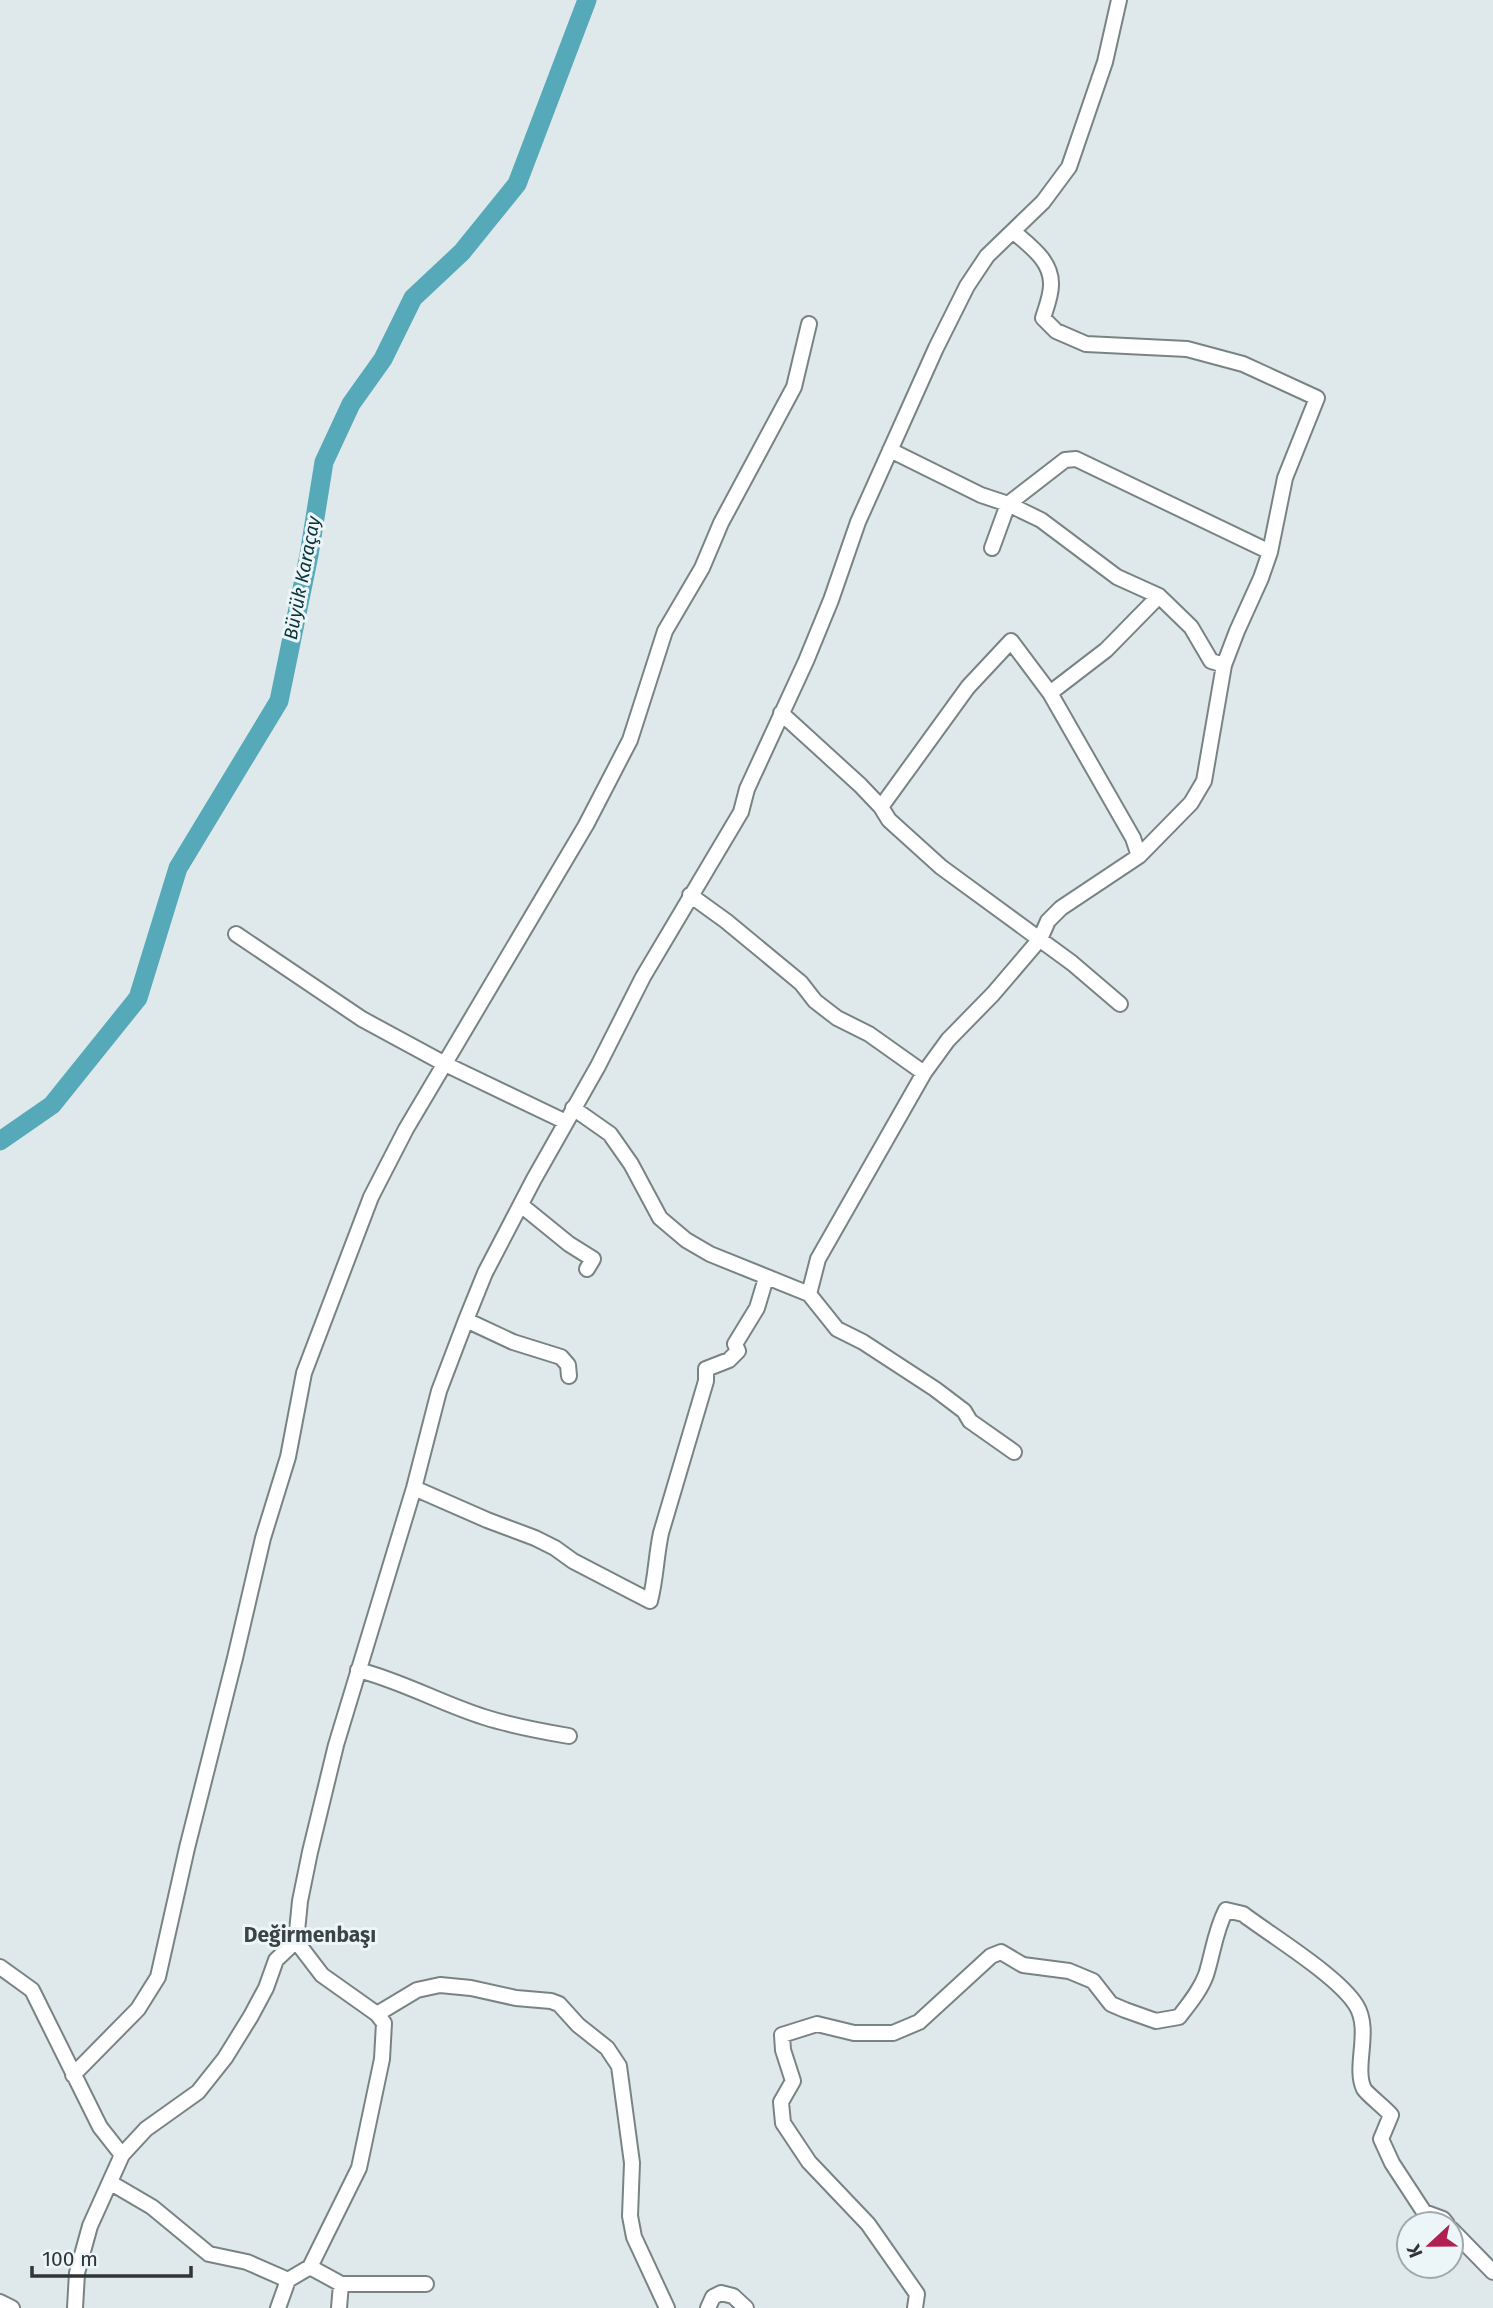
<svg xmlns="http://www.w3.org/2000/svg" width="1493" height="2308" font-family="'Fira Sans',sans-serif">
<rect width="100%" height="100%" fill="#dfe9eb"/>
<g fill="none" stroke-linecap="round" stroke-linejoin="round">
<path stroke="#55a9b8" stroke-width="19" d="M 0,1141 L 52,1105 L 138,998 L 178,868 L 279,701 L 309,555 L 324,462 L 351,404 L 383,359 L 413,298 L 462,252 L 517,184 L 587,0"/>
<defs>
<path id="minor" d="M 890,450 L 981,495 L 1008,504 L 1041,520 L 1117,577 L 1159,596 L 1191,627 L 1211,661 L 1224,665
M 992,548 L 1008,504 L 1065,460 L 1076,459 L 1270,552
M 1050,693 L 1106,650 L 1159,596
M 781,713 L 860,785 L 881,807 L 889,820 L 941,867 L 1072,963 L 1120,1004
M 881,807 L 968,687 L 1011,641 L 1050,693 L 1133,838 L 1139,856
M 690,895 L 726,921 L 801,983 L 815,1001 L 837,1018 L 869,1034 L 924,1073
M 236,934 L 362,1019 L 445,1064 L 566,1122
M 573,1108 L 610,1134 L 631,1164 L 660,1218 L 686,1240 L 710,1254 L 809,1294 L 837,1329 L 863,1342 L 935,1389 L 964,1411 L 970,1421 L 1014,1452
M 521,1205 L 569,1244 L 593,1259 L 587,1269
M 809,1294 L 818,1259 L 924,1073 L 948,1040 L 993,994 L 1040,939 L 1048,921 L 1061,908 L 1139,856 L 1191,803 L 1204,781 L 1224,665 L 1237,631 L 1261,578 L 1270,552 L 1285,478 L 1317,398 L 1243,364 L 1187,349 L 1086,344 L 1056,331 L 1043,318 C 1046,308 1051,296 1051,285 C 1052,261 1030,246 1014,232
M 466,1320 L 513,1342 L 561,1357 L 568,1365 L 569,1376
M 414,1488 L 487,1520 L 535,1538 L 555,1548 L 573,1561 L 650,1601 C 656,1578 656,1556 661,1533 L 706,1381 L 706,1369 L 729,1360 L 738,1351 L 735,1344 L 757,1308 L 766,1278
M 358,1670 C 402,1681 442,1704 484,1717 C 512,1726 540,1731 569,1736
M 0,1967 L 32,1990 L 100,2127 L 122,2155
M 377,2014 L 417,1990 L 440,1985 L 471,1988 L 516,1998 L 551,2001 L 559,2004 L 578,2025 L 607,2048 L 619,2066 L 632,2163 L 630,2216 L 634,2237 L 667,2308
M 73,2075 L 138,2009 L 158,1977 L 187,1848 L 235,1658 L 263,1538 L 288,1457 L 304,1373 L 371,1197 L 406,1129 L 586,825 L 630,740 L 665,631 L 702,568 L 721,523 L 794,387 L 809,324
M 111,2183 L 152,2207 L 209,2254 L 247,2262 L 288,2280
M 1451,2229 L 1493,2272
M 310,2267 L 341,2284 L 339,2308
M 341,2284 L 426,2284
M 0,2302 L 12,2308
M 75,2308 L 77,2273 L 90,2226 L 122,2155 L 146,2129 L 198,2092 L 225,2058 L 251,2016 L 266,1988 L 276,1960 L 296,1941
M 278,2308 L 288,2280 L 310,2267 L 359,2168 L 382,2059 L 384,2023 L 377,2014 L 322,1975 L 296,1941 L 300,1901 L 310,1852 L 336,1745 L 414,1488 L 439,1391 L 466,1320 L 485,1273 L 534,1179 L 598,1066 L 643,977 L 741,812 L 747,789 L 806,661 L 831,600 L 858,522 L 936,348 L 967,286 L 987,256 L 1043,202 L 1069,167 L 1105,62 L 1119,0
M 708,2308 L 713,2297 L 721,2293 L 733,2296 L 746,2308
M 915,2308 L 917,2294 L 868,2224 L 809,2162 L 783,2123 L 781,2102 L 793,2081 L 783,2050 L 782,2035 L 817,2024 L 854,2033 L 893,2033 L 919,2022 L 991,1956 L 1001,1952 L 1023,1965 L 1069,1971 L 1093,1981 L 1111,2004 L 1125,2010 L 1156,2021 L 1179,2017 C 1189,2004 1200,1991 1206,1975 C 1213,1953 1215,1931 1226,1910 L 1243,1914 C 1272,1936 1338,1976 1356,2005 C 1372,2030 1353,2067 1364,2089 C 1367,2094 1385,2108 1391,2115 L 1381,2139 L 1392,2163 L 1424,2212 L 1443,2219 L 1447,2224"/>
</defs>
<use href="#minor" stroke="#7a8384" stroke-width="18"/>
<use href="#minor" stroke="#fff" stroke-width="14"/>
</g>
<g text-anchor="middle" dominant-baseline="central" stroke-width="6" stroke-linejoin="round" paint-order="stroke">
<g font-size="19" font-style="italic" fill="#0b343b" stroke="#ecf6f8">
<text transform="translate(302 578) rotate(-79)">Büyük Karaçay</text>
</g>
<g font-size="21" font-weight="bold" fill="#3b4345" stroke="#ecf6f8">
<text x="310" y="1935">Değirmenbaşı</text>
</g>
</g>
<g transform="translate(1430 2245) rotate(248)"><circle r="33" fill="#ecf6f8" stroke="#a1a9aa" stroke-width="2"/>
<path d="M0-5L12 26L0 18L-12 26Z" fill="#b02051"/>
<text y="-10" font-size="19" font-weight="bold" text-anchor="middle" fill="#313536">K</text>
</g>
<path d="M32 2266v10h159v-10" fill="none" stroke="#313536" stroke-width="3.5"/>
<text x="42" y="2266" font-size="21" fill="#313536" stroke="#ecf6f8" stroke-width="5" paint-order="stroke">100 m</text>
</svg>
